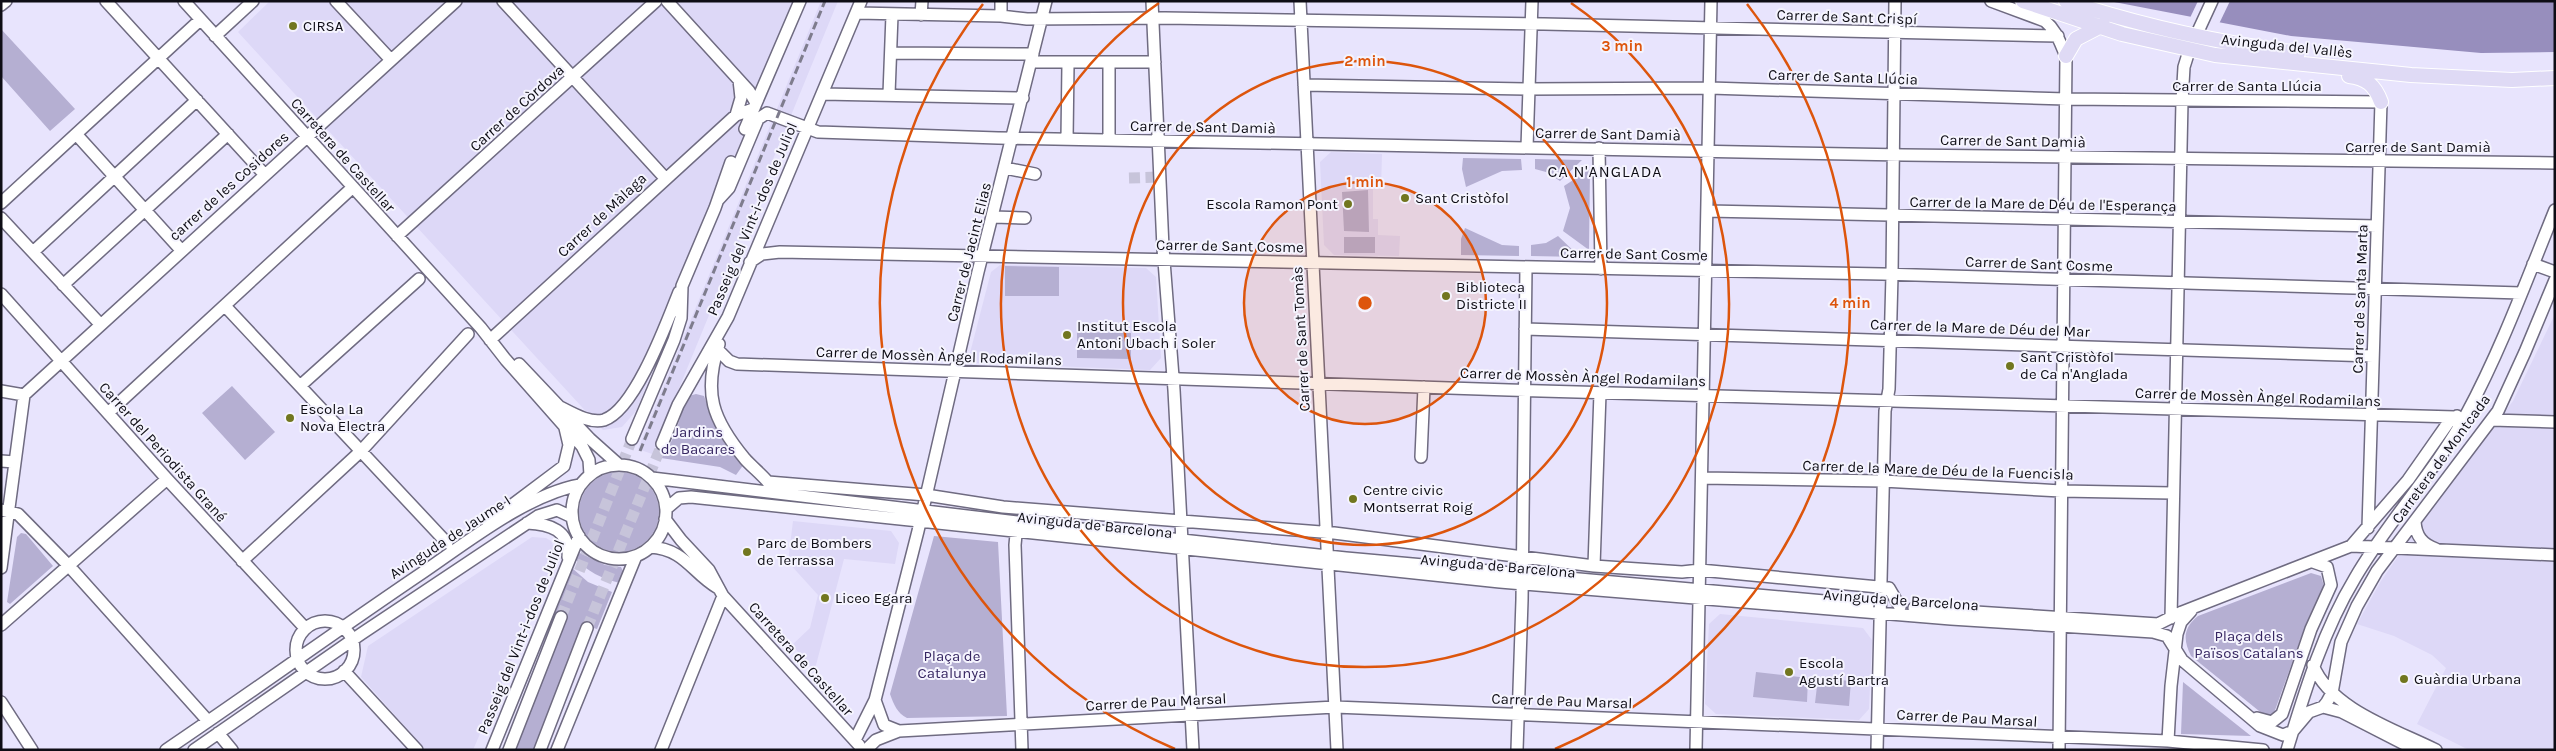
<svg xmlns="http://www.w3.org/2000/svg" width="2556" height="751" font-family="Karla,sans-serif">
<rect width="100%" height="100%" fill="#e8e4fd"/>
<path fill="#ddd8f7" d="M 270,1 L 802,1 L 636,411 L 622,427 L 603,430 L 238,32 Z
M 821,1 L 838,1 L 652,454 L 638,449 Z
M 1331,152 L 1382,154 L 1381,189 L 1373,189 L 1373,219 L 1378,219 L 1378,235 L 1400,236 L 1399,256 L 1334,255 L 1324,245 L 1320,162 Z
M 1000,265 L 1146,268 L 1156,277 L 1161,358 L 1150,370 L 977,363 L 970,353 L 991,272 Z
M 2555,314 L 2555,750 L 2469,750 L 2417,724 L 2446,668 L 2432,655 L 2394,636 L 2357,624 L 2381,581 L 2421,523 L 2513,401 Z
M 793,521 L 891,531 L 899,543 L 895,564 L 844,559 L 816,665 L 813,669 L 792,645 L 810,628 L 818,595 L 788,562 Z
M 532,537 L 546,538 L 551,541 L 555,550 L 554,562 L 473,750 L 426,750 L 361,677 L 368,646 Z
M 1720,614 L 1863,628 L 1872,640 L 1869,709 L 1859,720 L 1716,714 L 1705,704 L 1709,624 Z"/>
<path fill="#b5afd2" d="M 1,29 L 75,109 L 50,131 L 1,76 Z
M 1463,158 L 1521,159 L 1522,170 L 1502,171 L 1466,187 L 1462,169 Z
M 1535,159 L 1582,160 L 1560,181 L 1546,172 L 1535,169 Z
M 1590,169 L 1589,250 L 1563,231 L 1570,208 L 1564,186 Z
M 1368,190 L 1369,232 L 1344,231 L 1342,192 Z
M 1465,228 L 1502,245 L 1519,246 L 1519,256 L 1461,255 L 1461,239 Z
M 1558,236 L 1580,257 L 1531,256 L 1531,245 L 1546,243 Z
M 1344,237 L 1375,237 L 1375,253 L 1344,253 Z
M 1005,266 L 1059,267 L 1059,296 L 1005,296 Z
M 1077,332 L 1131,333 L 1131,359 L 1077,358 Z
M 232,386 L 275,432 L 245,460 L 202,413 Z
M 696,394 L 704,396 C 713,422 723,446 744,464 L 736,475 L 720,467 L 661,458 C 679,435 677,419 689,396 Z
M579 512a40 40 0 1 1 80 0a40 40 0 1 1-80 0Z
M 21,533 L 26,534 L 53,566 L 10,604 L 7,602 L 17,537 Z
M 934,536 L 998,542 L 1007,716 L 907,718 C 897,713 894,705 890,694 Z
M 580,553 L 605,565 L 621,567 L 624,573 L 620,583 C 602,579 587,571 574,558 Z
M 572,568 L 588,582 L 612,592 L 597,629 L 584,625 L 535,750 L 514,750 L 566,618 L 555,613 Z
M 2311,573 L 2321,576 L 2324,586 L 2306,624 L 2274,713 L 2270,716 L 2264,715 L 2191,656 C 2183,640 2183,628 2198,616 Z
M 1756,672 L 1808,678 L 1807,702 L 1753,697 Z
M 1818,678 L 1851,681 L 1849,706 L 1815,703 Z
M 2183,682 L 2251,736 L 2181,734 Z"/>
<path fill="#978ebd" d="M 2109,1 L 2555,1 L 2555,52 L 2481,53 L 2291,36 Z"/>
<path fill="#e8e4fd" d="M 2198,1 L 2230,1 L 2218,26 L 2189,20 Z"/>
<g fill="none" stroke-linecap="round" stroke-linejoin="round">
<path stroke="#c7c4da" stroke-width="11" stroke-dasharray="11 5.5" stroke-linecap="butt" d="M 1129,178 L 1159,177
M 561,617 L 632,439
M 587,628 L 662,444"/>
<defs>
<path id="minor" d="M 106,1 L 265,175
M 184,1 L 481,328 L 506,360 L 582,446 L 589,460 L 590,475
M 336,1 L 391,60
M 503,1 L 665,178
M 667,1 L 749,91 L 756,103
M 1152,1 L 1163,248 L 1174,390 L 1193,750
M 1300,1 L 1337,750
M 1991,1 L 2045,21 C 2057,31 2060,43 2066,56 L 2059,750
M 1,5 L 6,1
M 857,13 L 1001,16 L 1027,19 L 1165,18 L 1544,24 L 2058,36
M 921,15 L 922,1
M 1001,16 L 1001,1
M 215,36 L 253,1
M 891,53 L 1033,54
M 1031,62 L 1155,62
M 1109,63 L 1109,140
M 1304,85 L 1528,89 L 1710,88 L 2066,99 L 2381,102 L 2368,528
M 823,94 L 1023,98
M 889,94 L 892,15
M 736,115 L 741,98 L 739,80
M 745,129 L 800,1
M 76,134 L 181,250
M 1067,139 L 1068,64
M 1527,147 L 1532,1
M 1599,148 L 1601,269
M 1005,168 L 1035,174
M 718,200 L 729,188 L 758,119 L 767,113 L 818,132 L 998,138 L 1904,155 L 2555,163
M 1,203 L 200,20
M 1708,211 L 2377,226
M 993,217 L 1025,218
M 1,218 L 100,324
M 397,236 L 656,1
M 33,252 L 197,100
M 750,262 L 762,254 L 780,252 L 1882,274 L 2521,293
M 2533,264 L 2555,272
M 63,285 L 228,134
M 1,294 L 167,479 L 305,628
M 225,306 L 447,543
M 1525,329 L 2373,356
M 490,340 L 736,115 L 753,109
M 719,344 C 703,393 712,419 745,459 C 753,468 764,476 772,487
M 717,349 L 729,361 L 737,364 L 1509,390 L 2455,417
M 519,364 L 590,439 L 618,464
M 300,386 L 419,279
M 1,391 L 24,395
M 24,395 L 456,1
M 560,407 C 572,413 590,424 604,420 C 635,410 667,322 679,292
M 108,413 L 353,187
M 2492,420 L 2555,422
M 632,439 L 674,340 L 681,318 L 682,286 L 715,208 L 731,162
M 662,444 L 678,405 L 728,317 L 861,1
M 1421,457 L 1424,387
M 1,461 L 15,462
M572 512a47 47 0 1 1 94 0a47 47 0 1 1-94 0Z
M 652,478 L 1017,522 L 1346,558 L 1868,605
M 1702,478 L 1883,481 L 2061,491 L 2172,493
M 768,482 L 926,495 L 1003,507 L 1334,533 L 1594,566 L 1682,572 L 1700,570 L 1889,588 L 1900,607
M 666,509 L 679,498 L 691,497 L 1500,582 L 1951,619 L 2153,632 L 2167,636 L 2182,660 L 2260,726 L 2283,735 L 2293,731 L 2309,712 L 2323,707 L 2327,702 L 2332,693 L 2341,642 L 2357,606 L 2377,571 L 2498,411 L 2525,352 L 2555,280
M 1,510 L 18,514 L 69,566 L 208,721
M 665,519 L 681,540 L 709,570 L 723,596 L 859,745
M 2415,522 C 2416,536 2422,544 2436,549
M 488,523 L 564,466 L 569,445 L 565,428
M 527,523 C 550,524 570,530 568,557
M 1017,524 L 1015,545 L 1022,750
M 2351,546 L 2408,480 L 2448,423 L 2457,416
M 650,547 C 685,549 692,573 718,588
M 242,561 L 361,451 L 468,334
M 1594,566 L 1600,393
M 1,568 L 24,395
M 1914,608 L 2158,624 L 2182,612 L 2351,546 L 2555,555
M 2171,618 L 2182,101 L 2184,67 L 2189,51 L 2212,1
M296 650a29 29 0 1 1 58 0a29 29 0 1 1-58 0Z
M 1,625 L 167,479
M 2313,665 C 2330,709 2396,730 2436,750
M 344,671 L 417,750
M 875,700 L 884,725 L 899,731
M 1,702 L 32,750
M 2323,707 L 2342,712 L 2416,750
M 2257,718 L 2272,722 L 2282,714 L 2311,629 L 2331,585 L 2327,567 L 2313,562
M 218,733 L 232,750
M 855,740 L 875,700 L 918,531 L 978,272 L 1046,1
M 2168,741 L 2171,686 L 2177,634 L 2181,622 L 2191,611
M 166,750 C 252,692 336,631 422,573 C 466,543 528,494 580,485
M 194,750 L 361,634 L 538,516 L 557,510 L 572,517
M 492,750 L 579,536
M 509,750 L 561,617
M 540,750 L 587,628
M 557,750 L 636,556
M 661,750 L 723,596
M 866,750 L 876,740 L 899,731 L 1335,707 L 2168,741 L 2263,750
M 1517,750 L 1522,600 L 1526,267
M 1696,750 L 1711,1
M 1877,750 L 1885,411 L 1889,389 L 1892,275 L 1895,1
M 2287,750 C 2305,691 2323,631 2355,578 C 2388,521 2434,473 2466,415 C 2501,350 2527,279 2555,210"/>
<path id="major" d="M 2023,1 L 2122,34 L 2215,55 L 2411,75 L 2512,80 L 2555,78
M 2066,1 C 2142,26 2219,43 2298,53
M 2066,56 L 2076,39 L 2103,25
M 2349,76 C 2366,78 2375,85 2381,102"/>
</defs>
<use href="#minor" stroke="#6f6b81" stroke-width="14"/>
<use href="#major" stroke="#fff" stroke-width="16"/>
<use href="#minor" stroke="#fff" stroke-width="11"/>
<use href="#major" stroke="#dfdaf5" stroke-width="14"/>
<path stroke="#7e7c8d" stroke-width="3" stroke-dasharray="8 4" stroke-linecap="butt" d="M 640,451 L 825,1"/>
</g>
<circle cx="1365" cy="303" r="121" fill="#dd550c" fill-opacity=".12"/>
<g fill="none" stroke="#dd550c" stroke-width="2.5">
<circle cx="1365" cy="303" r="121"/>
<circle cx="1365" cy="303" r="242"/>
<path d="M1571 3A364 364 0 1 1 1159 3"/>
<path d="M1175 749A485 485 0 0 1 983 4M1747 4A485 485 0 0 1 1555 749"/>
</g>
<g fill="#71761f" stroke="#f5f4fe" stroke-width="2">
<circle cx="293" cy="26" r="5"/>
<circle cx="1405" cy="198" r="5"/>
<circle cx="1348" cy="204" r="5"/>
<circle cx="1446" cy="296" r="5"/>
<circle cx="1067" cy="335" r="5"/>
<circle cx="2010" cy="366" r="5"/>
<circle cx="290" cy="418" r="5"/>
<circle cx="1353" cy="499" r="5"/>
<circle cx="747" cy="552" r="5"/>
<circle cx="825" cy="598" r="5"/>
<circle cx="1789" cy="672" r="5"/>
<circle cx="2404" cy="679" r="5"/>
</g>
<g text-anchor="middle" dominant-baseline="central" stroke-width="4" stroke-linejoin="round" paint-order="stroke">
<g font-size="15" fill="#0e0d15" stroke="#f5f4fe">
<text transform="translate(1847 17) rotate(2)">Carrer de Sant Crispí</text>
<text transform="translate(2287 46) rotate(6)">Avinguda del Vallès</text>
<text transform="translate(1843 77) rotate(2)">Carrer de Santa Llúcia</text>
<text x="2247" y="86">Carrer de Santa Llúcia</text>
<text transform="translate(517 108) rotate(-42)">Carrer de Còrdova</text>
<text transform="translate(1203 127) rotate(1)">Carrer de Sant Damià</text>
<text transform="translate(1608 134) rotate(1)">Carrer de Sant Damià</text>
<text transform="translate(2013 141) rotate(1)">Carrer de Sant Damià</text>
<text x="2418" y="147">Carrer de Sant Damià</text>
<text transform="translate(343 155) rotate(48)">Carretera de Castellar</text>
<text transform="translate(229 186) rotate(-42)">carrer de les Cosidores</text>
<text transform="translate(2043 204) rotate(1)">Carrer de la Mare de Déu de l'Esperança</text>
<text transform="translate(602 215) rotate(-43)">Carrer de Màlaga</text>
<text transform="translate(752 219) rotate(-67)">Passeig del Vint-i-dos de Juliol</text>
<text transform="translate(1230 246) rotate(1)">Carrer de Sant Cosme</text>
<text transform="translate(969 252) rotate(-76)">Carrer de Jacint Elias</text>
<text transform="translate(1634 254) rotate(1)">Carrer de Sant Cosme</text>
<text transform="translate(2039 264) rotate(2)">Carrer de Sant Cosme</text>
<text transform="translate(2360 299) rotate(-88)">Carrer de Santa Marta</text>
<text transform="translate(1980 328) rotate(2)">Carrer de la Mare de Déu del Mar</text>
<text transform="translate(1301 339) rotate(-93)">Carrer de Sant Tomàs</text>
<text transform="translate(939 356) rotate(2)">Carrer de Mossèn Àngel Rodamilans</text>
<text transform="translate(1583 377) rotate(2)">Carrer de Mossèn Àngel Rodamilans</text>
<text transform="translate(2258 397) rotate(2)">Carrer de Mossèn Àngel Rodamilans</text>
<text transform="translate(163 452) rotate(48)">Carrer del Periodista Grané</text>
<text transform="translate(2441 459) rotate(-54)">Carretera de Montcada</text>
<text transform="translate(1938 470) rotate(2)">Carrer de la Mare de Déu de la Fuencisla</text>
<text transform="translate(1095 525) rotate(6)">Avinguda de Barcelona</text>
<text transform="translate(450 537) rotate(-33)">Avinguda de Jaume I</text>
<text transform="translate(1498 566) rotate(5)">Avinguda de Barcelona</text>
<text transform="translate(1901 600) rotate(4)">Avinguda de Barcelona</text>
<text transform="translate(521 637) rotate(-68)">Passeig del Vint-i-dos de Juliol</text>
<text transform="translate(801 659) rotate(48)">Carretera de Castellar</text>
<text transform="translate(1562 701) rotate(2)">Carrer de Pau Marsal</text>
<text transform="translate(1156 702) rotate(-3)">Carrer de Pau Marsal</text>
<text transform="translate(1967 718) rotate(3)">Carrer de Pau Marsal</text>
</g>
<g font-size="15" fill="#0e0d15" stroke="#f5f4fe" text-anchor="start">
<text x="303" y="26">CIRSA</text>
<text x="1415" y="198">Sant Cristòfol</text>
<text x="1338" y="204" text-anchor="end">Escola Ramon Pont</text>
<text x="1456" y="287">Biblioteca<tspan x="1456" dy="17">Districte II</tspan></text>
<text x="1077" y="326">Institut Escola<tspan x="1077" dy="17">Antoni Ubach i Soler</tspan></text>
<text x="2020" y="357">Sant Cristòfol<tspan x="2020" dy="17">de Ca n'Anglada</tspan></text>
<text x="300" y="409">Escola La<tspan x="300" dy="17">Nova Electra</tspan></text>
<text x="1363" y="490">Centre civic<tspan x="1363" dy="17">Montserrat Roig</tspan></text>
<text x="757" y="543">Parc de Bombers<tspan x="757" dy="17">de Terrassa</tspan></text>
<text x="835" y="598">Liceo Egara</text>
<text x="1799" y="663">Escola<tspan x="1799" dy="17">Agustí Bartra</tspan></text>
<text x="2414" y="679">Guàrdia Urbana</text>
</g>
<g font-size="15" fill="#362661" stroke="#f5f4fe">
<text x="698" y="432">Jardins<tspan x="698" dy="17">de Bacares</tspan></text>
<text x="2249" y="636">Plaça dels<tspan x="2249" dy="17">Països Catalans</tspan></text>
<text x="952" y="656">Plaça de<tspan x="952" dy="17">Catalunya</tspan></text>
</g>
<g font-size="16" letter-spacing="1" fill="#0e0d15" stroke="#f5f4fe">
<text x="1605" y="171">CA N'ANGLADA</text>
</g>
</g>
<circle cx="1365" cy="303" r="8" fill="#dd550c" stroke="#f5f4fe" stroke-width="2.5"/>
<g font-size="15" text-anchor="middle" font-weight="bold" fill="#dd550c" stroke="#f5f4fe" stroke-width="4" stroke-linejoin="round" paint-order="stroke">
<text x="1622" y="51">3 min</text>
<text x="1365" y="66">2 min</text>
<text x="1365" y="187">1 min</text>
<text x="1850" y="308">4 min</text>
</g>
<rect width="2556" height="751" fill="none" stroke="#0e0d15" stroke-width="5"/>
</svg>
